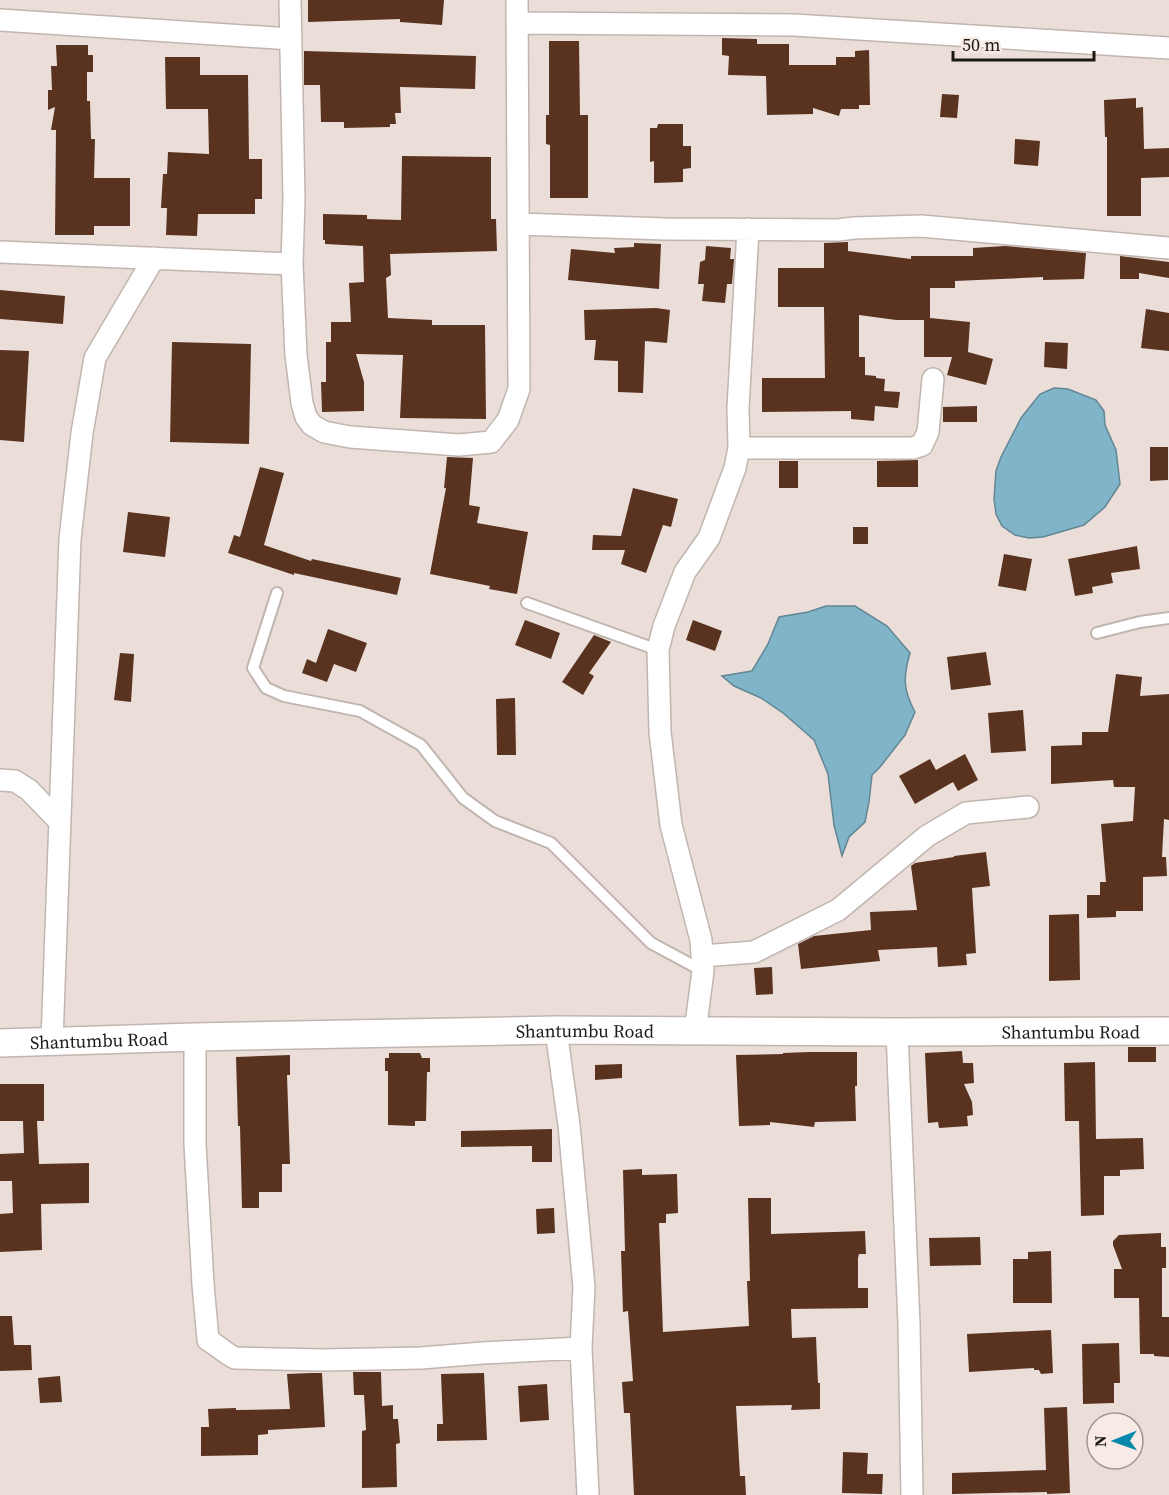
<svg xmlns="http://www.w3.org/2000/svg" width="1169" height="1495" font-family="'Source Serif 4',serif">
<rect width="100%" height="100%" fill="#ebded8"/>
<path fill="#80b5c9" stroke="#628693" stroke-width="1.5" d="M 1054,388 L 1068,389 L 1096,400 L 1104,411 L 1105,425 L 1116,450 L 1120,484 L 1105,507 L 1084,525 L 1043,537 L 1029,538 L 1015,535 L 1002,526 L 996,514 L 994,499 L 996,471 L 1001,457 L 1021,418 L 1040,394 Z
M 826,606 L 855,606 L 887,626 L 910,653 C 903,677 903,690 915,712 L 905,735 L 880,767 L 872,775 L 869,802 L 865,822 L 849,837 L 842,856 L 834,825 L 828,774 L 814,740 L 783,713 L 761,698 L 734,686 L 722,676 L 752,671 L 768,644 L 779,617 L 808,612 Z"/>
<path fill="#593320" d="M 308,0 L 444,0 L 442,25 L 400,22 L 400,19 L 308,22 Z
M 722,38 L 757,39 L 757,44 L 789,44 L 789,65 L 836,65 L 836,57 L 855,57 L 855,51 L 869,50 L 870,105 L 859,105 L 859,109 L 841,109 L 839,116 L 813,108 L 813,114 L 767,115 L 766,76 L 728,75 L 729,56 L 722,55 Z
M 549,41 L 579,41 L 580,115 L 588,115 L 588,198 L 550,198 L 550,145 L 546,144 L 546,115 L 549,115 Z
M 56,45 L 88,45 L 88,55 L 93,55 L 93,72 L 87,72 L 87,101 L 90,101 L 91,139 L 95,139 L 94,178 L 130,178 L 130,226 L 94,226 L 94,235 L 55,235 L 56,130 L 51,130 L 55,107 L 48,110 L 48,90 L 52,90 L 51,66 L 57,66 Z
M 304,51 L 476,56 L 475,89 L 400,87 L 401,113 L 395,113 L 396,124 L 390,124 L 390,127 L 344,128 L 344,122 L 321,122 L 320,85 L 304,85 Z
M 165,57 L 200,57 L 200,75 L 248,75 L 249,159 L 262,159 L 262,199 L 255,199 L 255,214 L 198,214 L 197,236 L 166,235 L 167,208 L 161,208 L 163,174 L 167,174 L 168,152 L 209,154 L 208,109 L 166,109 Z
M 942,94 L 959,95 L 957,118 L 940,117 Z
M 1136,98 L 1136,108 L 1143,107 L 1144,149 L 1169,148 L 1169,177 L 1141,178 L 1141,216 L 1107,216 L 1107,137 L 1105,137 L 1104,100 Z
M 658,124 L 683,124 L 683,146 L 691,146 L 691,168 L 683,169 L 683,182 L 654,183 L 654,161 L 650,162 L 650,128 L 657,128 Z
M 1015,139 L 1040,141 L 1038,166 L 1014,164 Z
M 402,156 L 491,157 L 491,219 L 496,219 L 497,251 L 390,254 L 391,275 L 386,278 L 388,318 L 432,320 L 432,325 L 485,325 L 486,419 L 400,418 L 403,355 L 356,354 L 364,382 L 364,411 L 322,412 L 321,382 L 326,382 L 326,342 L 331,342 L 331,322 L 351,322 L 349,283 L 364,282 L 363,246 L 325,244 L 325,240 L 323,240 L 323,214 L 367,215 L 367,219 L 401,220 Z
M 848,242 L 848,251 L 911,259 L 911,256 L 973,256 L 973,248 L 1005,246 L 1086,253 L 1084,279 L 1043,280 L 1043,277 L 955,281 L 955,288 L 930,288 L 930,318 L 970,322 L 968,352 L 993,359 L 986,385 L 947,375 L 952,357 L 924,357 L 924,320 L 896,320 L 859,315 L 859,357 L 865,357 L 865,375 L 876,376 L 876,378 L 885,379 L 884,391 L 900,392 L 898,408 L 875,406 L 874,421 L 851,419 L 851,411 L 762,412 L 762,378 L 825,378 L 824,307 L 778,307 L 778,268 L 824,268 L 824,243 Z
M 634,243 L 661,244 L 659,289 L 568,280 L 571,249 L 615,253 L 614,248 L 634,247 Z
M 706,246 L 731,248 L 730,259 L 734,259 L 732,284 L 727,284 L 725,303 L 702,301 L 704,284 L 698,284 L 700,262 L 705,260 Z
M 1120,256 L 1169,262 L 1169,278 L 1139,273 L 1139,279 L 1120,279 Z
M 0,290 L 65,296 L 63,324 L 0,319 Z
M 656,308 L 670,310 L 667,343 L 645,341 L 643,393 L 618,392 L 618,361 L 594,360 L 596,340 L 585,340 L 584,310 Z
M 1146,309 L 1169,313 L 1169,351 L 1141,348 Z
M 172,342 L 251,344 L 249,444 L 170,442 Z
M 1045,342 L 1068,343 L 1067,369 L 1044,367 Z
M 0,350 L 29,351 L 24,442 L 0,440 Z
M 977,406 L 977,422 L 943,422 L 943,407 Z
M 1150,447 L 1168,447 L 1168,480 L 1150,481 Z
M 447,457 L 473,458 L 469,505 L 480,507 L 477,523 L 528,532 L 517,594 L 489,589 L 490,586 L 430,574 L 446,488 L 444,488 Z
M 918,460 L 918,487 L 877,487 L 877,461 Z
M 779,461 L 798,461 L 798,488 L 779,488 Z
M 260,467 L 284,473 L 264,545 L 311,561 L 312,559 L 401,578 L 397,595 L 294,573 L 294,575 L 228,553 L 234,535 L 240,537 Z
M 633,488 L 678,499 L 671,527 L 663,525 L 646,573 L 621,564 L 625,550 L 592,550 L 593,535 L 621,536 Z
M 128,512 L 170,517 L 165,557 L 123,552 Z
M 853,527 L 868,527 L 868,544 L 853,544 Z
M 1137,546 L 1140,569 L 1111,573 L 1113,583 L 1092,587 L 1093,593 L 1075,596 L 1068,559 Z
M 1004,554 L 1032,559 L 1026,591 L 998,586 Z
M 525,620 L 560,633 L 551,659 L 515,645 Z
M 693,620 L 722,631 L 715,651 L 686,640 Z
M 328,629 L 367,643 L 356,672 L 334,664 L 327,682 L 302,673 L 307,659 L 316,663 Z
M 594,635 L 611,642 L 589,673 L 594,676 L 583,695 L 562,682 Z
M 986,652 L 991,685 L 951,690 L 947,657 Z
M 120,653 L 134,654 L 131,702 L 114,700 Z
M 1116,674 L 1142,677 L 1140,696 L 1169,694 L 1169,820 L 1164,819 L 1162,857 L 1166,857 L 1167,876 L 1143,877 L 1143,911 L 1116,911 L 1116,917 L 1087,918 L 1087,895 L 1100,895 L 1100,882 L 1106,882 L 1101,824 L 1133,821 L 1135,787 L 1114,787 L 1113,780 L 1051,784 L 1051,746 L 1082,745 L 1082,732 L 1108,732 Z
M 515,698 L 516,755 L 497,755 L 496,699 Z
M 1023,710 L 1026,751 L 991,753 L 988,713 Z
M 965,754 L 978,780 L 958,791 L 953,782 L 915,804 L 899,776 L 930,759 L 936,770 Z
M 986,852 L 990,886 L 972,888 L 976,953 L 966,954 L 967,965 L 938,967 L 937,947 L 878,950 L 880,961 L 801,969 L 798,944 L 814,936 L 871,930 L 870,912 L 917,910 L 911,866 L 915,863 L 954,857 L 954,856 Z
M 1079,914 L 1080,980 L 1049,981 L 1049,915 Z
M 772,967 L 773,994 L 756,995 L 754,968 Z
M 1128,1047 L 1156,1047 L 1156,1062 L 1128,1062 Z
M 962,1051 L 963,1063 L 973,1063 L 974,1083 L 964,1084 L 972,1102 L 973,1115 L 967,1116 L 968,1126 L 939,1128 L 938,1122 L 928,1123 L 925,1053 Z
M 810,1052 L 857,1052 L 857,1086 L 855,1086 L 856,1121 L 815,1122 L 814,1127 L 770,1122 L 770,1125 L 739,1126 L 736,1055 L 783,1054 L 783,1053 Z
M 389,1053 L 420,1053 L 422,1058 L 430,1058 L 430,1072 L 427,1072 L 426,1121 L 415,1121 L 415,1126 L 388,1125 L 388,1071 L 385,1071 L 385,1058 L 389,1058 Z
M 290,1055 L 290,1075 L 287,1075 L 290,1164 L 282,1164 L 282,1192 L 259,1192 L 259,1208 L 242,1208 L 240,1126 L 238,1126 L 236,1057 Z
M 1095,1062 L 1096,1139 L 1143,1138 L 1144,1169 L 1120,1170 L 1120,1176 L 1104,1176 L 1104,1215 L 1081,1216 L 1079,1121 L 1065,1121 L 1064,1063 Z
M 622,1064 L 622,1078 L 595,1080 L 595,1065 Z
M 0,1084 L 44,1084 L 44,1121 L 37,1121 L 39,1164 L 89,1163 L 89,1203 L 41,1204 L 42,1250 L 0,1252 L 0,1214 L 13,1213 L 12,1181 L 0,1181 L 0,1154 L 24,1153 L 23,1121 L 0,1121 Z
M 552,1129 L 552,1162 L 532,1162 L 532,1146 L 461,1147 L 461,1131 Z
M 642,1169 L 642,1175 L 677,1174 L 678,1213 L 666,1214 L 666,1223 L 659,1223 L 663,1332 L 749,1326 L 747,1281 L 750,1281 L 748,1198 L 771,1198 L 771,1234 L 865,1231 L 866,1254 L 859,1254 L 858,1258 L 858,1288 L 868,1288 L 868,1308 L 791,1309 L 792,1338 L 816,1337 L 818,1383 L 820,1383 L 820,1409 L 791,1410 L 792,1405 L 736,1406 L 740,1476 L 745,1476 L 746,1495 L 634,1495 L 630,1413 L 624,1413 L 622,1382 L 633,1381 L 628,1311 L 623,1312 L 621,1251 L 625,1251 L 623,1170 Z
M 554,1208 L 555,1233 L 537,1234 L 536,1209 Z
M 1161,1233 L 1161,1247 L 1166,1247 L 1166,1268 L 1162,1268 L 1162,1317 L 1169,1317 L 1169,1357 L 1154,1356 L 1154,1354 L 1140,1354 L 1139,1298 L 1114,1298 L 1114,1269 L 1122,1269 L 1113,1245 L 1113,1241 L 1119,1235 Z
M 980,1237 L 981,1265 L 930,1266 L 929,1238 Z
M 1051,1251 L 1052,1303 L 1013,1303 L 1013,1259 L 1028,1259 L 1028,1252 Z
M 0,1316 L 12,1316 L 14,1345 L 31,1345 L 32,1370 L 0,1371 Z
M 1051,1330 L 1053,1373 L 1041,1374 L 1039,1370 L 1034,1370 L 1034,1368 L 969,1372 L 967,1334 Z
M 1119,1343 L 1120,1383 L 1114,1383 L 1114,1403 L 1083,1404 L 1082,1344 Z
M 353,1372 L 381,1372 L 382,1406 L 393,1405 L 393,1419 L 398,1419 L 400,1443 L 396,1444 L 397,1487 L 362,1488 L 362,1431 L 366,1430 L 364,1395 L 354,1395 Z
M 312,1373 L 322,1373 L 325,1427 L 268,1430 L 268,1434 L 258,1435 L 258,1455 L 201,1456 L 201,1427 L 209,1427 L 208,1409 L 236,1408 L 236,1410 L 290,1409 L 287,1374 Z
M 484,1373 L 487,1440 L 437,1441 L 437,1424 L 443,1424 L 441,1374 Z
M 60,1376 L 62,1402 L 40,1403 L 38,1378 Z
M 547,1384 L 549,1420 L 520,1422 L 518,1386 Z
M 1067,1407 L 1070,1493 L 1047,1494 L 1047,1492 L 952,1494 L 952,1473 L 1046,1470 L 1044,1408 Z
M 843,1452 L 868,1453 L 867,1474 L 883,1474 L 882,1494 L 842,1493 Z"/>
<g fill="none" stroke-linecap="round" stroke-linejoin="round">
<defs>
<path id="service" d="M 277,593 L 253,668 L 266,688 L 284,696 L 360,711 L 421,745 L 463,798 L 495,821 L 551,843 L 651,943 L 703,971
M 527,603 L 658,650
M 1097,633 L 1140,622 L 1169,618"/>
<path id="minor" d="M 290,0 L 294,199 L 292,264 L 296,355 L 302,403 L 306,417 L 312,425 L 324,432 L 350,437 L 459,445 L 491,442 L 508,420 L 519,389 L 517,0
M 0,20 L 291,39
M 517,23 L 794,25 L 1169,48
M 518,224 L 665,229 L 838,230 L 854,228 L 921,226 L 1169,248
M 0,252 L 292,264
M 739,448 L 913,448 L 922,445 L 928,432 L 933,379
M 0,780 L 15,781 L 29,790 L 59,821
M 702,956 L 754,952 L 838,910 L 927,836 L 966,813 L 1028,807
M 556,1030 L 569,1125 L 584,1287 L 581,1348 L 588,1495
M 695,1032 L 703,971 L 701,940 L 671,825 L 660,732 L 658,650 L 664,626 L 685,572 L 709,538 L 735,468 L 739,448 L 738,408 L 748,229
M 897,1032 L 909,1324 L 912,1495
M 195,1037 L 195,1144 L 203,1284 L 208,1340 C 218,1346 225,1353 235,1358 L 322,1360 L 421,1358 L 483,1353 L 581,1348
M 52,1042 L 70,539 L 82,433 L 95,358 L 154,258"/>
<g id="tertiary">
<path id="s1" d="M 0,1043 L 195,1037 L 556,1030 L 897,1032 L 1169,1031"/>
</g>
</defs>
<use href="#service" stroke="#c1b5af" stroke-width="14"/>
<use href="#minor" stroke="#c1b5af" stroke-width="24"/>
<use href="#tertiary" stroke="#c1b5af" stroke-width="30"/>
<use href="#service" stroke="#fff" stroke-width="10"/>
<use href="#minor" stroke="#fff" stroke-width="21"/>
<use href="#tertiary" stroke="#fff" stroke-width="27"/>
</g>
<g text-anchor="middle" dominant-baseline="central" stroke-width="6" stroke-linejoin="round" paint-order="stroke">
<g font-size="18" fill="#1c1816" stroke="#f8ebe5">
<text stroke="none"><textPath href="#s1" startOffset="585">Shantumbu Road</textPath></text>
<text stroke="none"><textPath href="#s1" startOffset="1071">Shantumbu Road</textPath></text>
<text stroke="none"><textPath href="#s1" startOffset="99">Shantumbu Road</textPath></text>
</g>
</g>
<g transform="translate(1115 1441) rotate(269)"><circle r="28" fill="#f8ebe5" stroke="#a09792" stroke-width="1.5"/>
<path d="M0-4.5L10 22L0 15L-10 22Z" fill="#0889ab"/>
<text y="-9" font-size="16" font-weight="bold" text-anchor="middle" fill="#1c1816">N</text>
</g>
<path d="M953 51v9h141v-9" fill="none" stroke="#1c1816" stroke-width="3"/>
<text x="962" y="51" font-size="18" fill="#1c1816" stroke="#f8ebe5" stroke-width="4.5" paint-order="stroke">50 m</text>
</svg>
